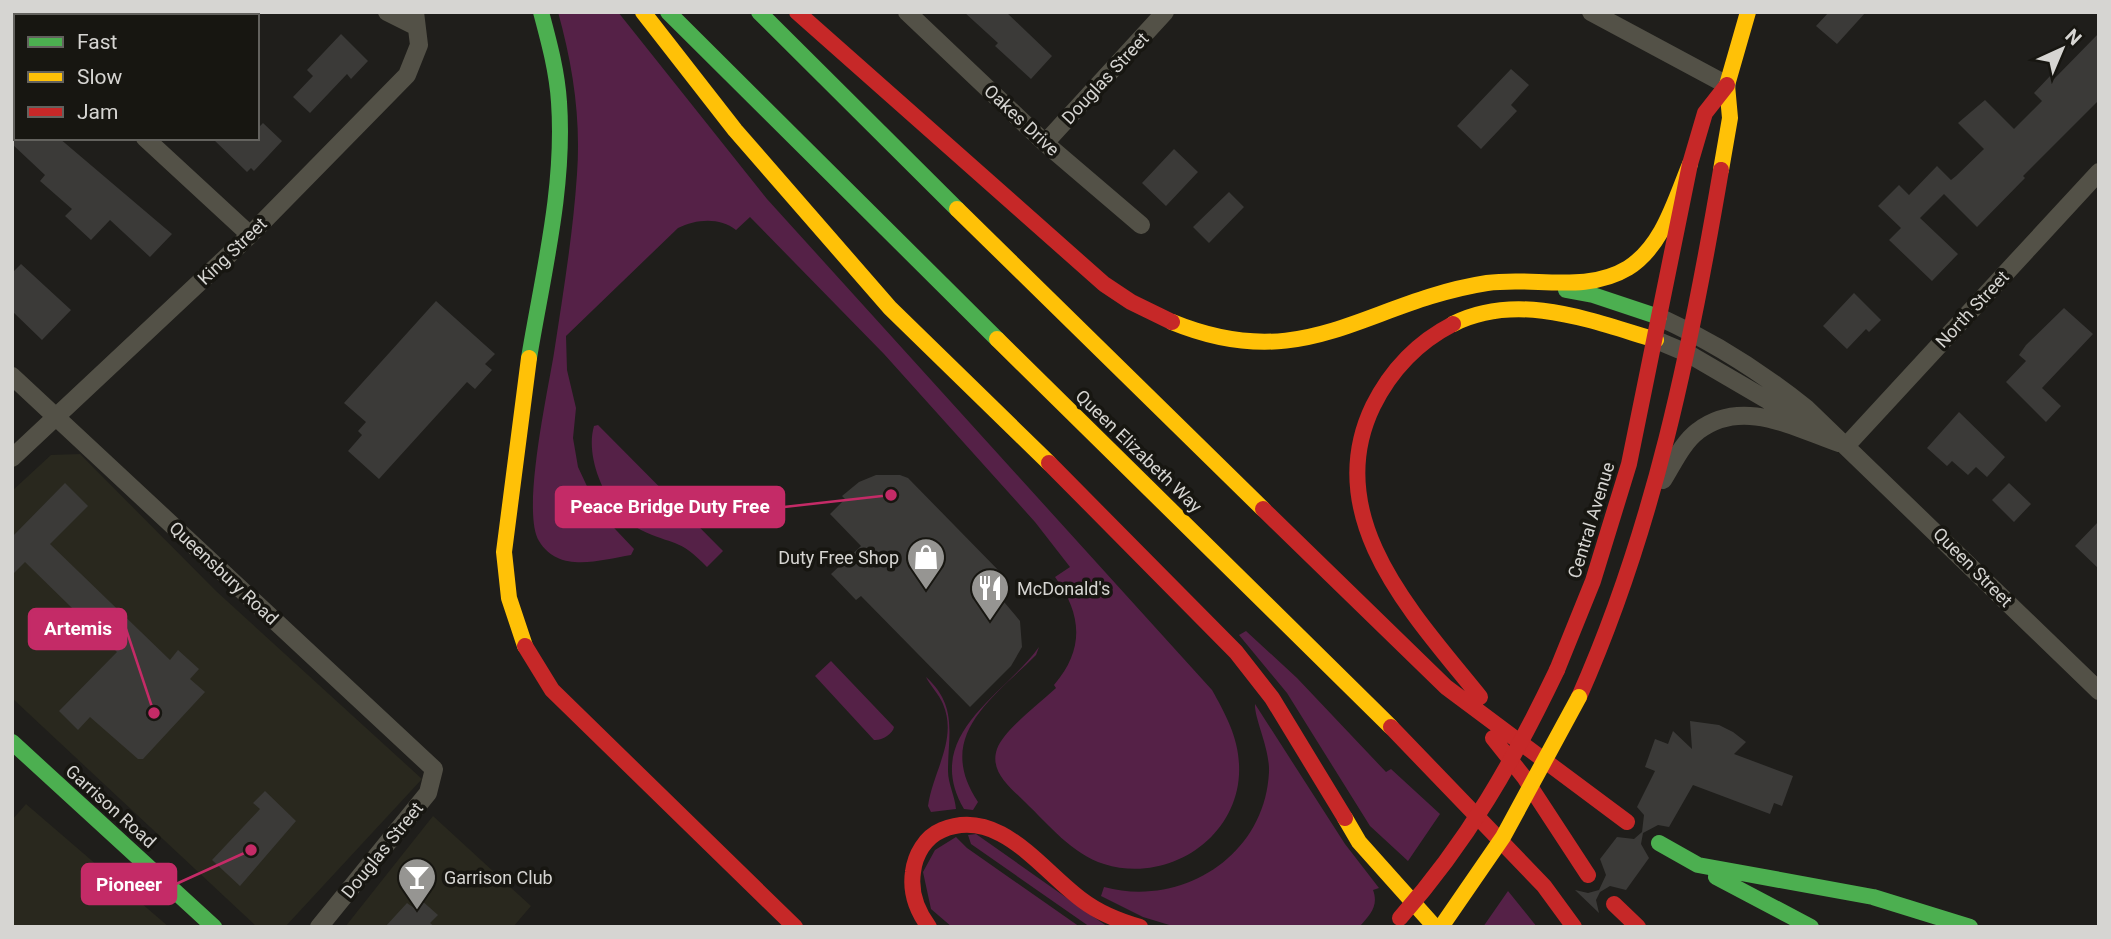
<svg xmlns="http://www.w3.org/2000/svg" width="2111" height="939" font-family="Roboto,sans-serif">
<rect width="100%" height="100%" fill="#1f1e1b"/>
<path fill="#29281e" d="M 80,454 L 216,591 L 422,779 L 285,927 L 257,927 L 12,698 L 12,491 L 51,455 Z
M 26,804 L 169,927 L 12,927 L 12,820 Z
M 433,816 L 531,906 L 513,927 L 345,927 Z"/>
<path fill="#552147" d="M 558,12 L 618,12 L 767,199 L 1212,690 C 1225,713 1238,737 1239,764 C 1243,835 1170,885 1104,864 C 1072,854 1049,825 1025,802 C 1011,788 989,772 997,749 C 1004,730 1040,703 1056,688 L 1054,685 C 1085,649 1082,614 1055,577 L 1070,567 L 1035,522 L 884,354 L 750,217 L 736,230 C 720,217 696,219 678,228 L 566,336 L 567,370 L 576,408 L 573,438 L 578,467 L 599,512 L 634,549 L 631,555 C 600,560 559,574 539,541 C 521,512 548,391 554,353 C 563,294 573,234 577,174 C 581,119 573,66 558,12 Z
M 598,425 L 723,551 L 707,567 C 678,537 674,546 641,530 C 609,514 584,460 594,426 Z
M 1246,631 L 1297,678 L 1386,772 L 1391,769 L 1440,814 L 1408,861 L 1370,826 L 1287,693 L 1239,635 Z
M 1039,647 L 1036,655 C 992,699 934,736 978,802 L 973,810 L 964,809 C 921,735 1004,696 1039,647 Z
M 831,661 L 894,727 C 893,734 881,741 874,740 L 815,676 Z
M 926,677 C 958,706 948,734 948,771 C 948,784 955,796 956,809 L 931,812 L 928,806 C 933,771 958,739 943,704 C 939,694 929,684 926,677 Z
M 1255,704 L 1345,844 L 1379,888 L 1373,890 C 1379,906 1370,915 1359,927 L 1176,927 L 1143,917 L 1101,896 L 1104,887 C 1182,908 1265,856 1269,772 C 1270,749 1254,718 1255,704 Z
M 976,834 L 1108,927 L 1090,927 L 971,844 L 968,835 Z
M 956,837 L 967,848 L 1080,927 L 952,927 L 931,909 L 923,872 L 935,850 Z
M 1508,891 L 1537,927 L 1483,927 Z"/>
<path fill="#3b3a38" d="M 964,12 L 1006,12 L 1052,56 L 1031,79 L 995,46 L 998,43 Z
M 1829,12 L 1866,12 L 1837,44 L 1816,26 Z
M 2099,33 L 2099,100 L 2023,176 L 2025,178 L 1977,227 L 1944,194 L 1920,218 L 1958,254 L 1932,281 L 1889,240 L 1901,228 L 1878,206 L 1899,185 L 1909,195 L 1937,166 L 1951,180 L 1956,176 L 1984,149 L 1958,123 L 1985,100 L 2014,129 L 2042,101 L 2034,93 L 2051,75 L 2054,79 Z
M 341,34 L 368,61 L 351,79 L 347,74 L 310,113 L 293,97 L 313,76 L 307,70 Z
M 1511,69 L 1529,85 L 1511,105 L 1517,111 L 1481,149 L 1457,126 Z
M 263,123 L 282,141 L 254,171 L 251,168 L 247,172 L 212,138 L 257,138 L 257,129 Z
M 12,138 L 59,138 L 172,234 L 150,257 L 110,220 L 91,240 L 65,216 L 72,209 L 40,181 L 45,175 L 12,144 Z
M 1174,149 L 1198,172 L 1166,206 L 1142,183 Z
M 1229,192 L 1244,207 L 1209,243 L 1193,227 Z
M 21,264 L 71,310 L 42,340 L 12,311 L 12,273 Z
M 1854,293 L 1881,320 L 1869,332 L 1866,329 L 1847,349 L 1823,326 Z
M 436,301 L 495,354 L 485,364 L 492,370 L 475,389 L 467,382 L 379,479 L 348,451 L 362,435 L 358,431 L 366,422 L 344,403 Z
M 2064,308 L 2093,334 L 2042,388 L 2061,406 L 2046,422 L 2006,382 L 2026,361 L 2019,355 L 2026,345 Z
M 1959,412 L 2005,457 L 1987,477 L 1976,467 L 1968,475 L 1952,461 L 1947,466 L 1927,448 Z
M 876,475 L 900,475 L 908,478 L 1002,574 L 1000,576 L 1010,585 L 999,596 L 1020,621 L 1022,647 L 1011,666 L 970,707 L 861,596 L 856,600 L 831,574 L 861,546 L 830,514 L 845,499 L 842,496 L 859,482 Z
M 65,483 L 88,506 L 50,544 L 170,660 L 178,650 L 199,669 L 190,679 L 205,692 L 143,759 L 138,759 L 90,717 L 78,730 L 59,711 L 117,652 L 25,562 L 12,575 L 12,537 Z
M 2009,483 L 2031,504 L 2014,522 L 1992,500 Z
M 2099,521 L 2099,569 L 2075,546 Z
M 1690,721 L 1719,725 L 1733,732 L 1746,742 L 1734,754 L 1793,776 L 1782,806 L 1774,803 L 1770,814 L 1693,785 L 1669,827 L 1658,825 L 1643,833 L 1641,844 L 1649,858 L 1626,890 L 1610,886 L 1600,892 L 1596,900 L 1599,913 L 1575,890 L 1588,893 L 1599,890 L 1606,875 L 1600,859 L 1617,837 L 1634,839 L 1642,832 L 1644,815 L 1637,807 L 1655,771 L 1645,767 L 1655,739 L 1668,744 L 1673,731 L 1692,749 Z
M 265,791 L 296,821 L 240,886 L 212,860 L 260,809 L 253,803 Z
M 421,900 L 438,915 L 430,923 L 435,927 L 385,927 L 407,903 L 414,908 Z"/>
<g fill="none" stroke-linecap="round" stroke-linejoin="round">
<path stroke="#535147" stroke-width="18" d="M 387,12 L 415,26
M 907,12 L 1045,143 L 1141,225
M 1591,12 L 1727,85
M 12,15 L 16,18
M 145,138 L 250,235
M 1045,143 L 1165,12
M 1659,317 C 1712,341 1761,372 1806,408 L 2099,691
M 1656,340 L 1687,353 L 1812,426
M 12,376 L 434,769 L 428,793 L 319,927
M 1846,446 L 2099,172
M 12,458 L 250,235 L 407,75 L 419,45 L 415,12
M 1663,480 C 1673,464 1683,442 1698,431 C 1742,397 1795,428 1839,443"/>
<path stroke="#4caf50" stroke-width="16" d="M 668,12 L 997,339
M 759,12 L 957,209
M 1566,290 L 1593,295 L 1659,317
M 529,358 C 543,273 565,188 559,102 C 557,71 549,42 541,12
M 12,742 L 214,927
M 1659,843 L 1698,865 L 1873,897 L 1970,927
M 1716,877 L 1811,927"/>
<path stroke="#ffc107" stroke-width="16" d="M 643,12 L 735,130 L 890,308 L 1049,463
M 1721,170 L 1730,118 L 1727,85 L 1748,12
M 957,209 L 1263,509
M 1172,322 C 1306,377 1365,302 1487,283 C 1533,276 1585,294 1628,268 C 1663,246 1675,200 1690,164
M 1453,324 C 1518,291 1592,321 1656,340
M 997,339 L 1391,727
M 525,646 L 509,598 L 504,552 L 529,358
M 1345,818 L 1359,842 L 1435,927"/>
<path stroke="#c62828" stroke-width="16" d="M 797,12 L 1104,284 L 1131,302 L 1172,322
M 1453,324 C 1416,343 1391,370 1373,406 C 1319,518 1415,616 1480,697
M 1049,463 L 1236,652 L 1272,698 L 1345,818
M 1263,509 L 1446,687 L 1627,822
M 525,646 L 552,690 L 795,927
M 1557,670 L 1593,581 L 1629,464 L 1690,164 L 1705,113 L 1727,85
M 1579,697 C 1654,528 1690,352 1721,170
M 1391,727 L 1544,886 L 1574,927
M 1493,738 L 1524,777 L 1588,875
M 1614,904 L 1638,927
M 929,927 C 917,911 910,892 913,872 C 915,855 925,837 942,830 C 999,806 1041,870 1082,900 C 1099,913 1119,921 1140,927"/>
<path stroke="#ffc107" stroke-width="16" d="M 1441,927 L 1503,837 L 1579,697"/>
<path stroke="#c62828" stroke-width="16" d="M 1400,918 C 1468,841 1513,762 1557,670"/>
</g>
<defs>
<symbol id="shop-pin" viewBox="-11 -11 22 30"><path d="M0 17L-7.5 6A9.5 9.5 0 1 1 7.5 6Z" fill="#969592" stroke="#171611"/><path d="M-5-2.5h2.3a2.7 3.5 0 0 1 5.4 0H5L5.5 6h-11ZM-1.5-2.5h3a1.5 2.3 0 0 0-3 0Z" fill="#fff"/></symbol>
<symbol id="restaurant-pin" viewBox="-11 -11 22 30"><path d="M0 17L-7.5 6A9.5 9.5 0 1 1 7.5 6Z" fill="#969592" stroke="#171611"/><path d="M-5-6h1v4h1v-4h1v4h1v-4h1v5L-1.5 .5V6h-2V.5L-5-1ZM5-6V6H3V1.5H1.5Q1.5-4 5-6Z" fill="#fff"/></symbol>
<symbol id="bar-pin" viewBox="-11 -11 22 30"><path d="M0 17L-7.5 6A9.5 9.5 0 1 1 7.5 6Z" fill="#969592" stroke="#171611"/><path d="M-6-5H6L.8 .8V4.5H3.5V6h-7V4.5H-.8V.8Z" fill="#fff"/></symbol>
</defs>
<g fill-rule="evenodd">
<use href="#shop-pin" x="904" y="535" width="44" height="60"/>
<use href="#restaurant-pin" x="968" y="566" width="44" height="60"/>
<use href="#bar-pin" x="395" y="855" width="44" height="60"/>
</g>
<g text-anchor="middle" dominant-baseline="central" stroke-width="7" stroke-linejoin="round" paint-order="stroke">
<g font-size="18" fill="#d6d5d2" stroke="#171611">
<text transform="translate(1105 78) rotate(-47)">Douglas Street</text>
<text transform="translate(1022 120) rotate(43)">Oakes Drive</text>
<text transform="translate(232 251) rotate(-44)">King Street</text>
<text transform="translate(1972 309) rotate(-47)">North Street</text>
<text transform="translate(1139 451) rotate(44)">Queen Elizabeth Way</text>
<text transform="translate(1591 520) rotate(-73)">Central Avenue</text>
<text transform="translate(1973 567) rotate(45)">Queen Street</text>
<text transform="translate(224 573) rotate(43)">Queensbury Road</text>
<text transform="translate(111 806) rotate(42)">Garrison Road</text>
<text transform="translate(382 850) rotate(-51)">Douglas Street</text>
</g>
<g font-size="18" fill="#d6d5d2" stroke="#171611" text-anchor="start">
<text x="899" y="557" text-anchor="end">Duty Free Shop</text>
<text x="1017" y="588">McDonald's</text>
<text x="444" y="877">Garrison Club</text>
</g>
</g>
<path fill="none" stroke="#c42b67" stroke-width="2.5" d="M891 495L784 507M154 713L126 629M251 850L176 884"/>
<g fill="#c42b67" stroke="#171611" stroke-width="2.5">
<circle cx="891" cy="495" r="7"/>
<circle cx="154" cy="713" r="7"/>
<circle cx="251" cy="850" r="7"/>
</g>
<g fill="#c42b67" stroke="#c42b67" stroke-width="2.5">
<rect x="556" y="487" width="228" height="40" rx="7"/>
<rect x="29" y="609" width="97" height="40" rx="7"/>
<rect x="82" y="864" width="94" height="40" rx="7"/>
</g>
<g font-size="19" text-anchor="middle" font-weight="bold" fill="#fff">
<text x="670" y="513">Peace Bridge Duty Free</text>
<text x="78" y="635">Artemis</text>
<text x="129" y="891">Pioneer</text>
</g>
<rect width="2111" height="939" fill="none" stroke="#d6d5d2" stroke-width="28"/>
<rect x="14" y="14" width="245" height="126" fill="#171611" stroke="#63625e" stroke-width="2"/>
<rect x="28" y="37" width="35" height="10" fill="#4caf50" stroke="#63625e" stroke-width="2"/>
<text x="77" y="49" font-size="21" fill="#d6d5d2">Fast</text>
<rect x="28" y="72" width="35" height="10" fill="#ffc107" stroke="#63625e" stroke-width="2"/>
<text x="77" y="84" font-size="21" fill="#d6d5d2">Slow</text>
<rect x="28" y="107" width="35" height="10" fill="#c62828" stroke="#63625e" stroke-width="2"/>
<text x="77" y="119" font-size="21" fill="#d6d5d2">Jam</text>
<g transform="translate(2062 49) rotate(44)" stroke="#171611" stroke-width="5" paint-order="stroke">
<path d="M0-5L12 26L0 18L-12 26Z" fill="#d6d5d2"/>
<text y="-10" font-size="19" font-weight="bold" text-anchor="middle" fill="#d6d5d2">N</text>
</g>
</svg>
